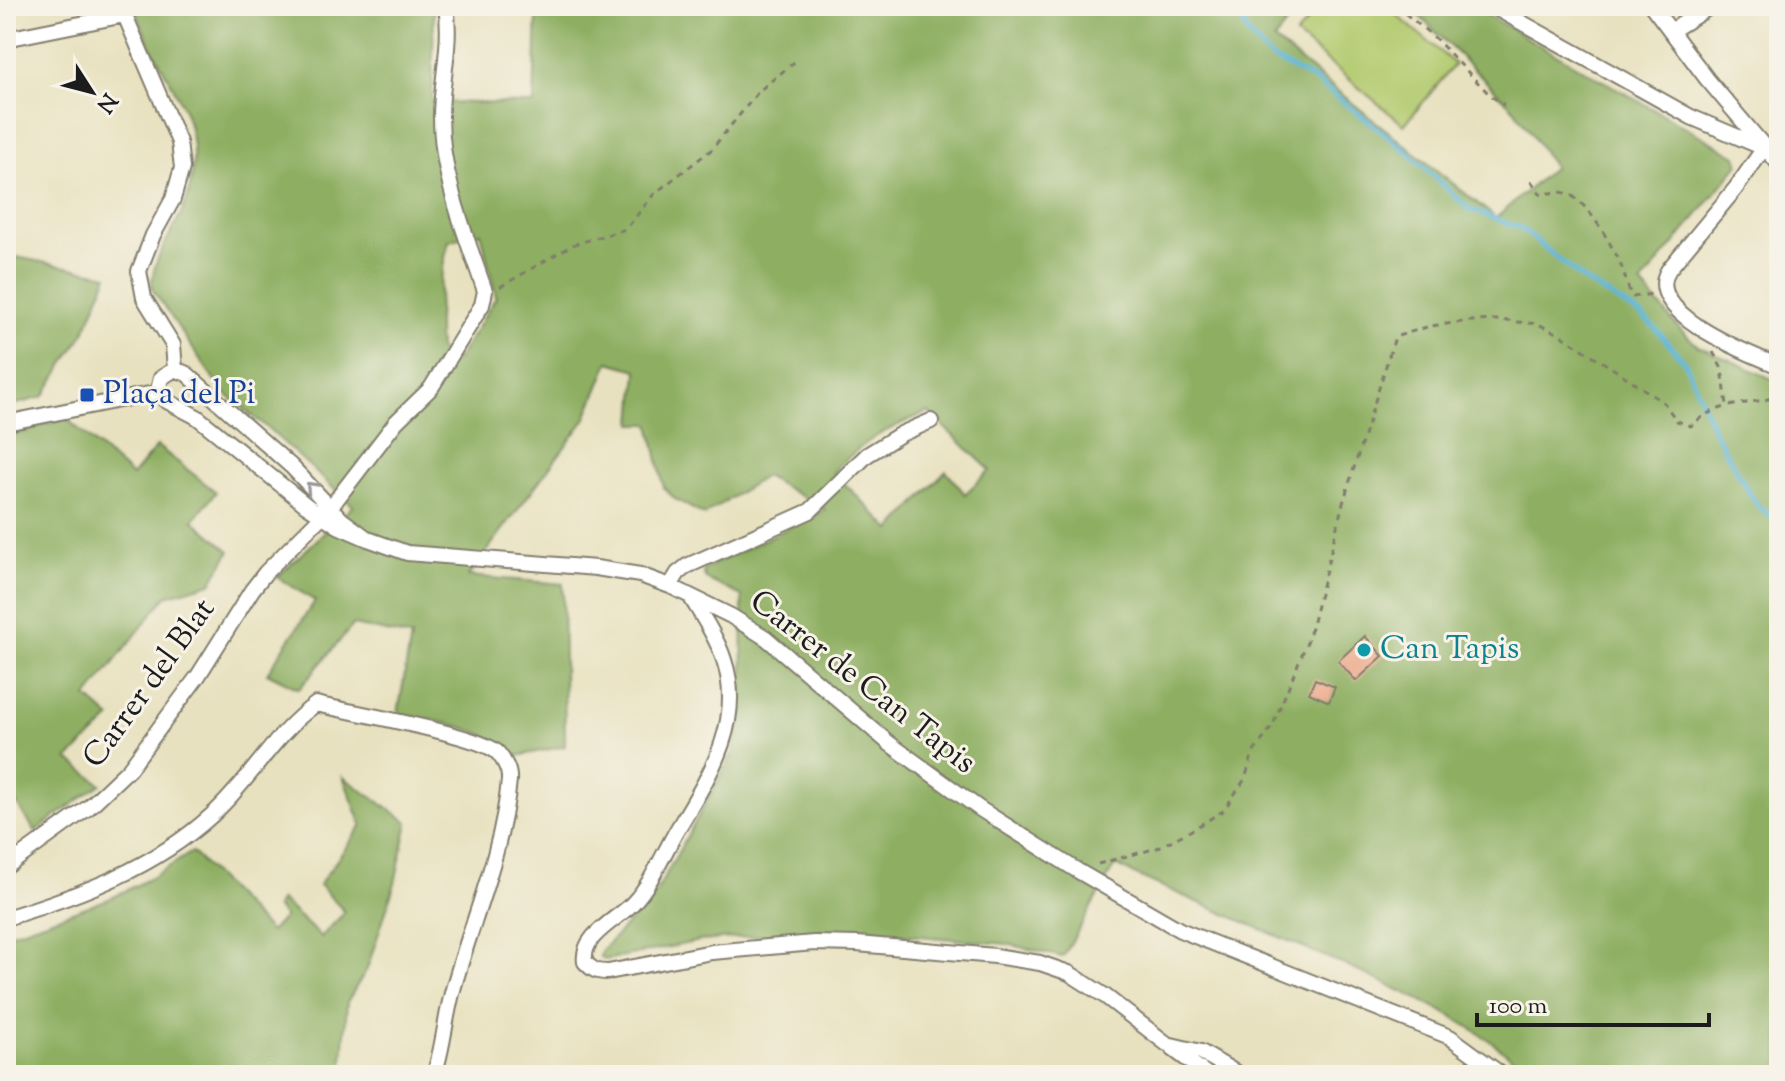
<svg xmlns="http://www.w3.org/2000/svg" width="1785" height="1081" font-family="'Sorts Mill Goudy',serif">
<rect width="100%" height="100%" fill="#f7f3e8"/>
<filter id="ink" filterUnits="userSpaceOnUse"><feTurbulence type="fractalNoise" baseFrequency=".0125" numOctaves="2"/><feDisplacementMap in="SourceGraphic" scale="16" xChannelSelector="R" yChannelSelector="G"/><feConvolveMatrix kernelMatrix="1 2 1 2 8 2 1 2 1" color-interpolation-filters="sRGB"/></filter>
<filter id="wash" filterUnits="userSpaceOnUse"><feTurbulence type="fractalNoise" baseFrequency=".006" numOctaves="4" result="noise"/><feDisplacementMap in="SourceGraphic" scale="32" xChannelSelector="R" yChannelSelector="G"/><feGaussianBlur stdDeviation="1.8" result="paint"/><feColorMatrix in="noise" values="0 0 0 0 0 0 0 0 0 0 0 0 0 0 0 0 0 1.4 0 .05"/><feComposite in="paint" operator="in"/></filter>
<g filter="url(#wash)">
<rect width="100%" height="100%" fill="#e8e1bf"/>
<path fill="#b3cb6f" stroke="#687446" stroke-width="2" d="M 1320,6 L 1386,6 L 1455,64 L 1404,125 L 1296,35 Z"/>
<path fill="#8eaf62" stroke="#55663f" stroke-width="2" fill-rule="evenodd" d="M 135,6 L 434,6 L 432,102 L 534,104 L 537,6 L 1301,6 L 1274,40 L 1496,218 L 1554,167 L 1514,109 L 1409,6 L 1471,6 L 1736,156 L 1739,164 L 1641,284 L 1678,327 L 1698,346 L 1779,382 L 1779,1075 L 1530,1075 C 1480,1024 1415,997 1351,968 C 1273,933 1193,902 1115,865 L 1063,957 L 1007,944 L 885,933 L 814,931 L 700,941 L 605,960 L 600,957 L 602,950 L 651,900 L 659,887 L 733,753 L 740,718 L 743,680 L 742,596 L 706,579 L 703,572 L 706,568 L 825,510 L 765,476 L 704,515 L 675,499 L 664,488 L 650,424 L 633,424 L 637,370 L 609,362 L 585,420 L 468,576 L 563,584 L 565,746 L 513,757 C 486,725 436,722 398,714 L 411,637 L 353,625 L 299,689 L 267,673 L 315,601 L 277,577 L 353,506 L 270,430 L 222,391 L 152,289 C 150,255 182,224 189,191 C 209,108 155,78 135,6 ZM 481,232 L 496,297 L 457,360 L 439,349 C 436,311 439,277 449,241 ZM 928,412 L 990,470 L 965,494 L 946,471 L 891,530 L 833,472 C 867,438 884,430 928,412 Z
M 6,255 L 108,275 L 85,331 L 43,397 L 6,407 Z
M 66,418 L 132,476 L 157,446 L 216,492 L 193,520 L 230,551 L 211,583 L 166,596 L 87,697 L 111,718 L 68,759 L 101,784 L 35,831 L 6,788 L 6,437 Z
M 343,777 L 408,822 L 395,883 L 367,969 L 347,1002 L 342,1075 L 6,1075 L 6,935 L 109,899 L 151,878 L 192,852 L 270,932 L 284,917 L 276,907 L 281,900 L 321,937 L 345,912 L 319,885 L 362,825 Z"/>
<g fill="none" stroke-linecap="round" stroke-linejoin="round">
<path stroke="#56b3d4" stroke-width="5" d="M 1235,6 L 1248,34 L 1271,58 L 1315,80 L 1404,149 L 1469,209 L 1521,228 L 1585,281 L 1641,315 L 1655,328 L 1686,364 L 1716,435 L 1749,492 L 1758,506 L 1779,523"/>
</g>
<g id="blocks">
<path fill="#edaa8e" d="M 1365,636 L 1383,656 L 1356,681 L 1338,661 Z
M 1315,679 L 1335,687 L 1329,702 L 1309,693 Z"/>
</g>
</g>
<g filter="url(#ink)">
<use href="#blocks" fill-opacity="0" stroke="#827e6e" stroke-width="2"/>
<g fill="none" stroke-linecap="round" stroke-linejoin="round">
<defs>
<path id="street" d="M 121,6 L 179,142 L 182,168 L 173,199 L 153,235 L 139,271 L 144,298 L 173,345 L 175,369
M 1492,6 L 1691,117 L 1764,148 L 1736,188 L 1669,269 C 1640,312 1750,354 1779,366
M 1652,6 L 1707,79 L 1779,164
M 1671,31 L 1711,6
M 6,39 L 125,15
M 6,423 L 149,394 L 161,395
M 368,539 L 342,520 L 292,467 L 187,374 L 175,369 L 161,378 L 159,386 L 165,400 L 197,417 L 306,505 L 338,526 L 368,539 L 407,553 L 596,568 L 640,575 L 670,586 L 731,616 L 766,638 L 890,744 L 980,809 L 1078,871 L 1180,930 L 1450,1037 L 1502,1075
M 670,586 L 678,573 L 687,566 L 810,511 L 867,455 L 901,434 L 931,421
M 690,596 C 702,616 717,638 724,660 C 745,723 708,778 677,830 C 663,854 652,883 633,903 C 617,920 581,935 585,962 C 592,970 597,972 608,972 L 712,952 L 814,943 L 857,944 L 995,956 L 1040,963 L 1069,973 L 1105,996 L 1167,1044 L 1201,1052 L 1240,1075
M 6,867 L 89,807 L 129,769 L 198,676 L 252,590 L 266,572 L 330,508 L 396,422 L 431,388 L 482,305 L 485,291 C 466,236 441,176 441,117 C 441,79 452,44 446,6
M 6,918 C 80,895 153,869 212,815 C 249,782 275,733 316,704 C 348,712 481,735 498,753 C 504,760 510,771 509,780 C 503,851 473,918 454,986 C 445,1016 444,1046 434,1075
M 1173,1049 L 1208,1075"/>
</defs>
<use href="#street" stroke="#827e6e" stroke-width="18"/>
<path stroke="#827e6e" stroke-width="3" stroke-dasharray="6 6" stroke-linecap="butt" d="M 1396,6 L 1434,37 L 1490,95 L 1504,105
M 1531,181 L 1540,194 C 1547,194 1559,191 1565,193 C 1587,198 1614,249 1622,268 C 1626,278 1627,289 1633,297 L 1652,294
M 500,287 L 572,245 L 626,229 L 654,194 L 711,150 L 759,91 L 798,59
M 1713,352 L 1722,369 L 1727,405
M 1098,864 L 1157,848 L 1190,831 L 1223,811 L 1245,779 L 1253,753 L 1272,727 L 1309,637 L 1343,503 L 1395,337 L 1430,326 L 1471,321 L 1499,320 L 1538,324 L 1561,335 L 1629,379 L 1664,403 L 1677,421 L 1691,426 C 1716,401 1748,406 1779,396"/>
<use href="#street" stroke="#fff" stroke-width="14"/>
</g>
<defs><path id="oneway-chevron" d="M-2-3.5L2.5 0L-2 3.5" fill="none" stroke-width="1.6" stroke-linecap="round" stroke-linejoin="round" transform="scale(2)"/></defs>
<use stroke="#999" href="#oneway-chevron" transform="translate(311 487) rotate(-133)"/>
</g>
<rect fill="#1a4fb4" stroke="#f7f3e8" stroke-width="3" x="79" y="387" width="16" height="16" rx="4"/>
<circle fill="#0f9aa8" stroke="#f7f3e8" stroke-width="3" cx="1364" cy="650" r="8"/>
<g text-anchor="middle" dominant-baseline="central" stroke-width="6" stroke-linejoin="round" paint-order="stroke">
<g font-size="32" fill="#164399" stroke="#f7f3e8" text-anchor="start">
<text x="103" y="395">Plaça del Pi</text>
</g>
<g font-size="32" fill="#0d838f" stroke="#f7f3e8" text-anchor="start">
<text x="1380" y="650">Can Tapis</text>
</g>
<g font-size="32" fill="#1c1c1c" stroke="#f7f3e8">
<text transform="translate(862 683) rotate(38)">Carrer de Can Tapis</text>
<text transform="translate(150 684) rotate(-54)">Carrer del Blat</text>
</g>
</g>
<rect width="1785" height="1081" fill="none" stroke="#f7f3e8" stroke-width="32"/>
<g transform="translate(92 92) rotate(126)" stroke="#f7f3e8" stroke-width="6" paint-order="stroke">
<path d="M0-6L14 30L0 20L-14 30Z" fill="#1c1c1c"/>
<text y="-12" font-size="22" font-weight="bold" text-anchor="middle" fill="#1c1c1c">N</text>
</g>
<path d="M1477 1013v12h232v-12" fill="none" stroke="#1c1c1c" stroke-width="4"/>
<text x="1489" y="1013" font-size="24" fill="#1c1c1c" stroke="#f7f3e8" stroke-width="6" paint-order="stroke">100 m</text>
</svg>
